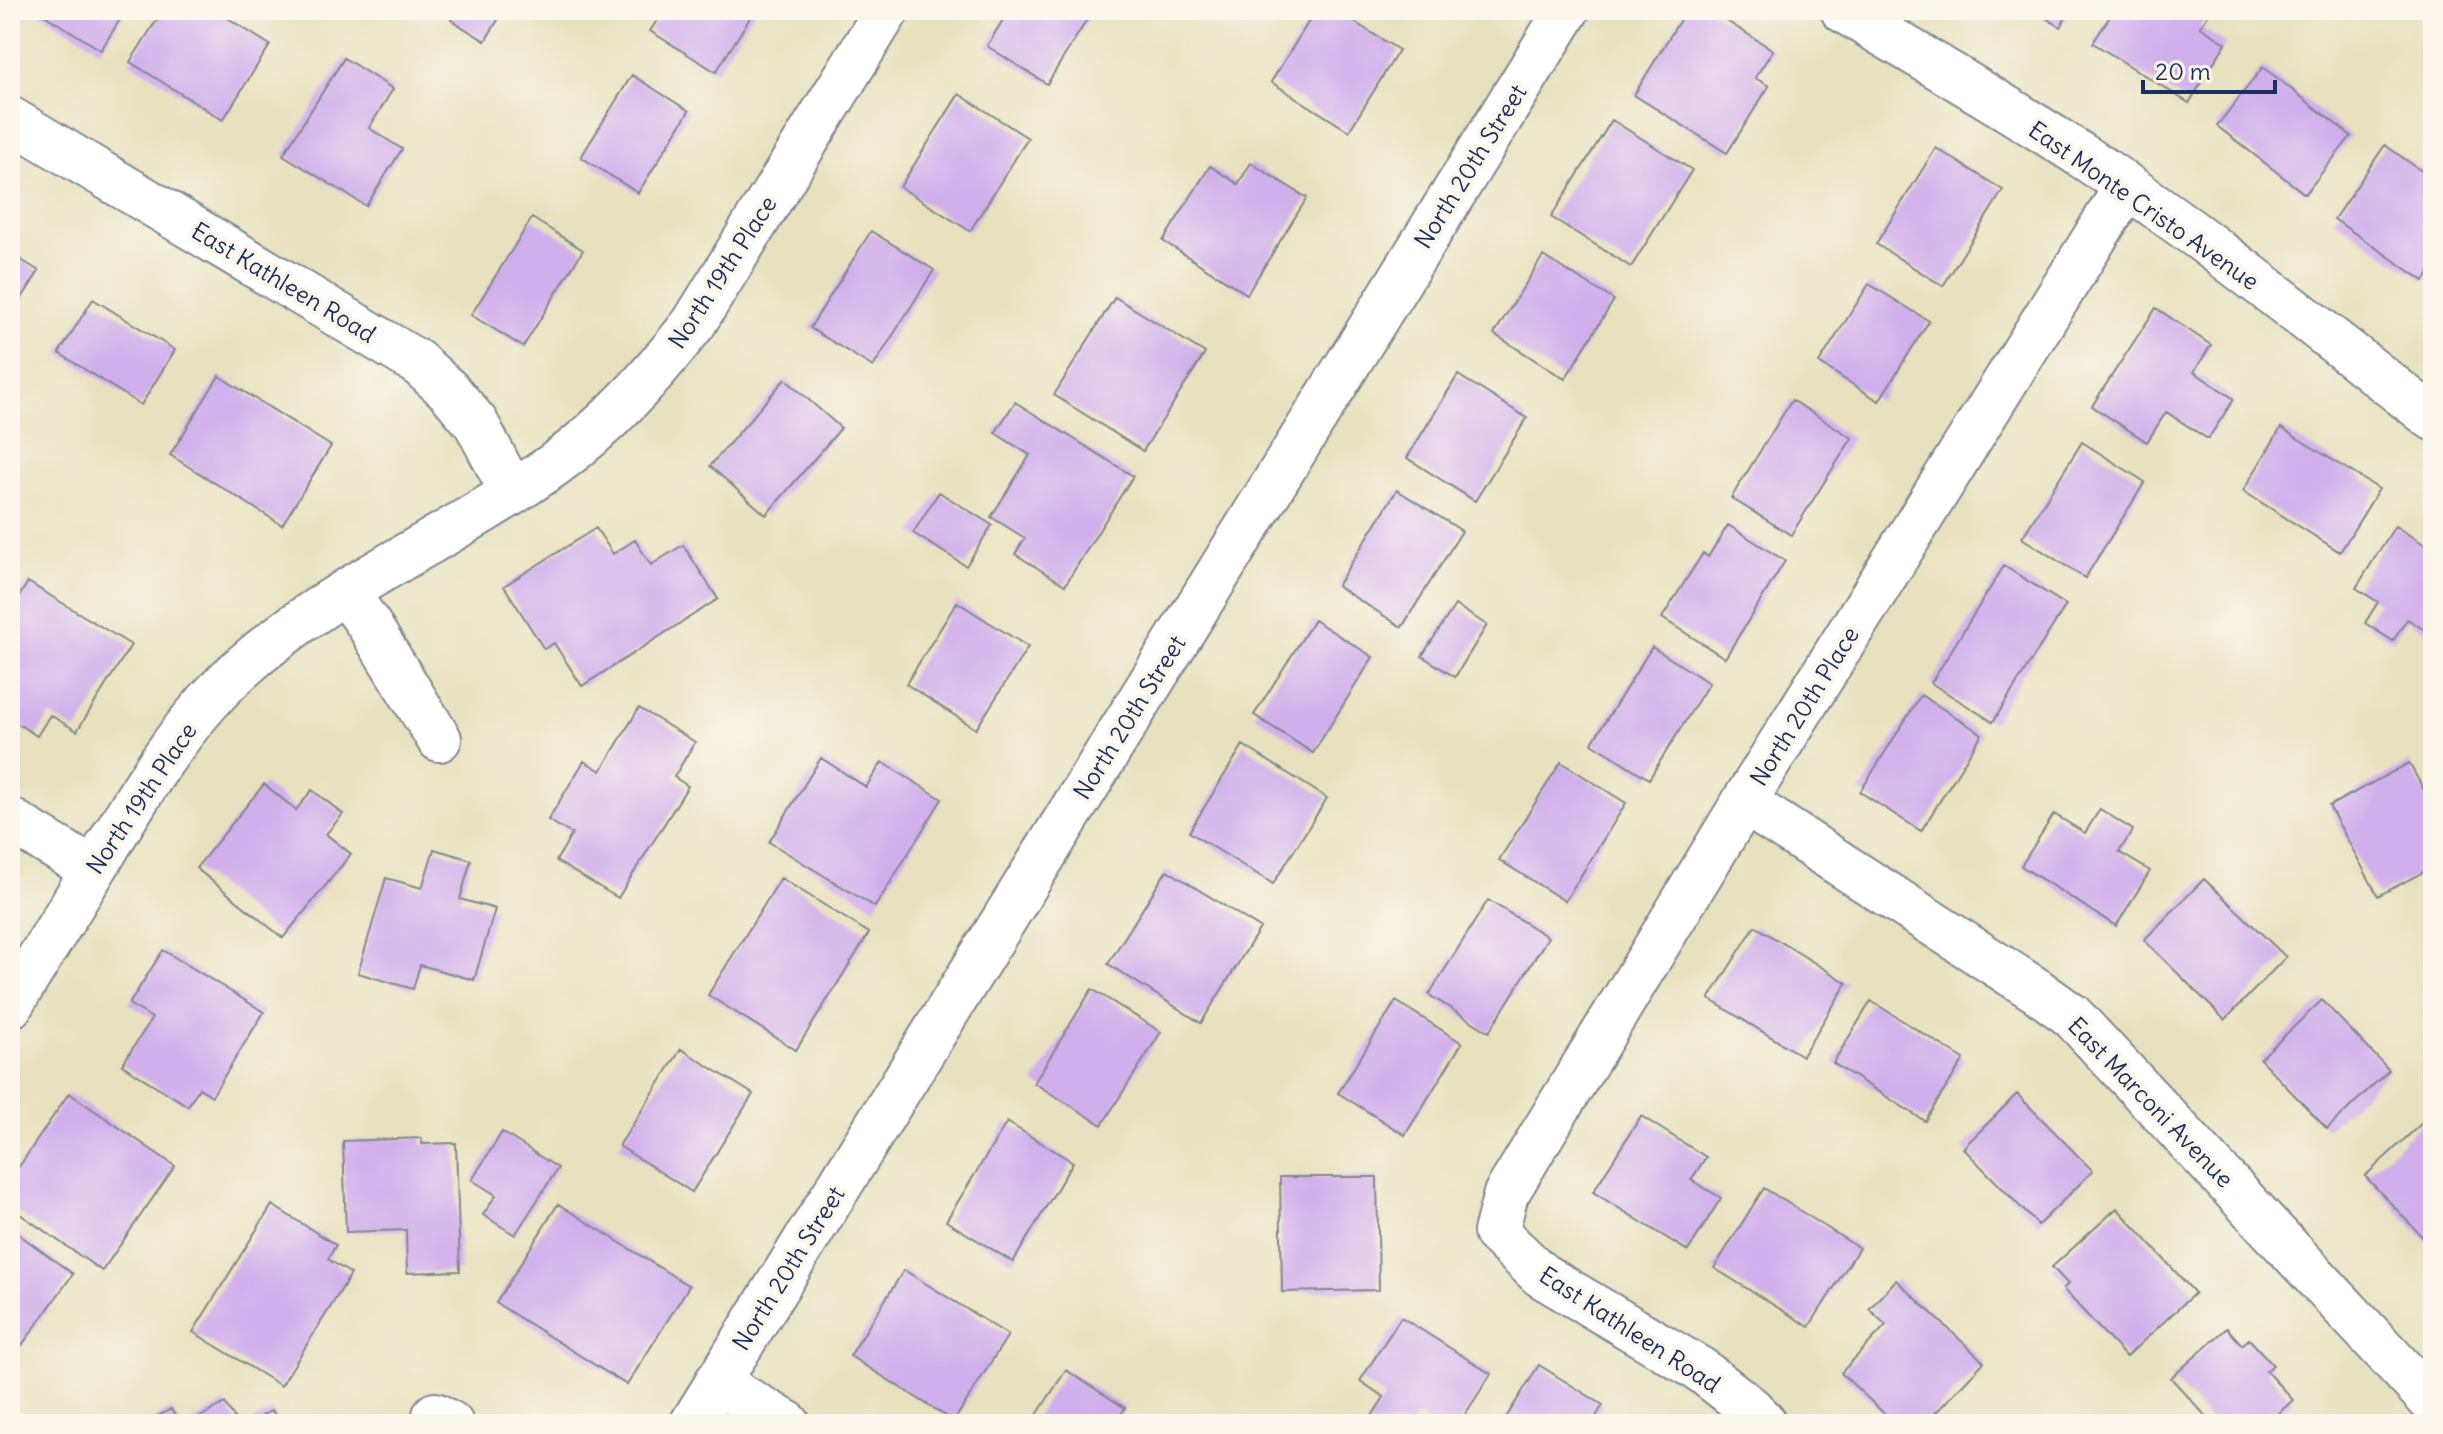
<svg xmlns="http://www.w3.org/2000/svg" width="2443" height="1434" font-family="Delius,sans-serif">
<rect width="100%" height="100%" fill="#fbf7ec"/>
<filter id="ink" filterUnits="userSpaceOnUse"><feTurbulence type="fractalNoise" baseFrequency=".0125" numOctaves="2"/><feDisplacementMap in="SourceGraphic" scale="16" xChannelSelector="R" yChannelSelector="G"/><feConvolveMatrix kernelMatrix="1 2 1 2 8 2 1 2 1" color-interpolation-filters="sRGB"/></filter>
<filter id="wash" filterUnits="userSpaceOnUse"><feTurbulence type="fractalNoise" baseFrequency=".006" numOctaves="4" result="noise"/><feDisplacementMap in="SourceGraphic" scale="32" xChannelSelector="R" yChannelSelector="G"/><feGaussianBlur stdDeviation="1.8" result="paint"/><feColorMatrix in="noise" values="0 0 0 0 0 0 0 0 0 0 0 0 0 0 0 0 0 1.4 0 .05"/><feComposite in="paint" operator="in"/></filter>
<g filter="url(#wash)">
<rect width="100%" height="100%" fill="#e8e1bf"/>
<g id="blocks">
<path fill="#d0afec" d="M 36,10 L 126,10 L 101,50 Z
M 163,10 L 215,10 L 270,45 L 223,120 L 130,62 Z
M 457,10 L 504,10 L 485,41 L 451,20 Z
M 664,10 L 755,10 L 716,72 L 650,31 Z
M 1009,10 L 1093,10 L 1047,84 L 987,46 Z
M 1316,10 L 1335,10 L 1399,50 L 1349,131 L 1271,82 Z
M 1686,10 L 1709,10 L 1773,50 L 1755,78 L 1769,86 L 1727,153 L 1634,95 Z
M 2033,10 L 2071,10 L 2060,27 Z
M 2114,10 L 2203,10 L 2209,13 L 2200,27 L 2226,43 L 2189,103 L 2093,43 Z
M 344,58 L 393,89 L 369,128 L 402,149 L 366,206 L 283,155 Z
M 2263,67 L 2351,136 L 2305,194 L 2217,126 Z
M 632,75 L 689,111 L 638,193 L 581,157 Z
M 959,94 L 1028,138 L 970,231 L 900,187 Z
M 1612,120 L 1692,170 L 1631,267 L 1551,217 Z
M 2385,145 L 2433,179 L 2433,268 L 2424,281 L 2334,219 Z
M 1936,148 L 2003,190 L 1943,286 L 1876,244 Z
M 1251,163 L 1307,198 L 1247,294 L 1163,241 L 1210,166 L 1238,184 Z
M 532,218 L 583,250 L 523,347 L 471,315 Z
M 871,231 L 934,270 L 873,367 L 810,328 Z
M 10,253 L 39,271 L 10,317 Z
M 1543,256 L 1614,300 L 1565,379 L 1494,334 Z
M 1869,284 L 1929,321 L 1879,401 L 1819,363 Z
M 1115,297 L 1205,353 L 1143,451 L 1054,395 Z
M 93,299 L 175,350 L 141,405 L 59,353 Z
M 2156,308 L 2211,345 L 2194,372 L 2234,399 L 2208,439 L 2166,412 L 2147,442 L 2092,406 Z
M 1458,375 L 1527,418 L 1475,501 L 1407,458 Z
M 219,376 L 331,446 L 282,525 L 170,455 Z
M 785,379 L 841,428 L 766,515 L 710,466 Z
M 1792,400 L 1852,438 L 1791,535 L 1731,498 Z
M 1015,402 L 1133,476 L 1065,585 L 1015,554 L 1025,538 L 991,517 L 1030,455 L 995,433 Z
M 2281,428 L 2379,489 L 2340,552 L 2243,491 Z
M 2082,442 L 2145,482 L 2085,578 L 2022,538 Z
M 1397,490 L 1462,531 L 1402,627 L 1337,586 Z
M 939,492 L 992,525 L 966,566 L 913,533 Z
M 1728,525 L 1785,561 L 1725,658 L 1662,618 L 1703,553 L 1708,557 Z
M 2395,526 L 2433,550 L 2433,635 L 2407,619 L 2393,641 L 2365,623 L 2378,602 L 2356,588 Z
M 596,528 L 613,554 L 635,540 L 651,565 L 683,545 L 718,599 L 582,686 L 554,643 L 544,649 L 504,586 Z
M 2004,566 L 2066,605 L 1993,722 L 1931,683 Z
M 28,582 L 131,645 L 77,731 L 50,715 L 37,736 L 10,719 L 10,611 Z
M 957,602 L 1028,647 L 976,729 L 906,684 Z
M 1455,605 L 1487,625 L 1455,677 L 1422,656 Z
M 1314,620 L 1373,657 L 1313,753 L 1254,715 Z
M 1652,647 L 1709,683 L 1649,779 L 1592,743 Z
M 1921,695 L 1982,734 L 1921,831 L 1860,792 Z
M 639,708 L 695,742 L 674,777 L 688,786 L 618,898 L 556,861 L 572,834 L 548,820 L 584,761 L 601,771 Z
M 1243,745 L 1327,798 L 1273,884 L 1189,832 Z
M 821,758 L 866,787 L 882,762 L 942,799 L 875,907 L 769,842 Z
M 1561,762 L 1626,803 L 1565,901 L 1499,860 Z
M 2409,763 L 2433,806 L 2433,867 L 2378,896 L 2329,806 Z
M 264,784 L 296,810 L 312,790 L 343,814 L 326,834 L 351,854 L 283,938 L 196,868 Z
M 2100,809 L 2133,830 L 2119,852 L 2150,871 L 2116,926 L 2021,866 L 2054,814 L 2085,833 Z
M 434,849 L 471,860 L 460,899 L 495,909 L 474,980 L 420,965 L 413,989 L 358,973 L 386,878 L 422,888 Z
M 1167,870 L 1260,928 L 1201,1023 L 1108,964 Z
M 781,878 L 869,933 L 796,1050 L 708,995 Z
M 2204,879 L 2286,957 L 2225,1020 L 2144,940 Z
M 1488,900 L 1548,937 L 1489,1032 L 1429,995 Z
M 1755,926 L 1847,983 L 1802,1056 L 1709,999 Z
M 163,950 L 264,1012 L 212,1096 L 199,1088 L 188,1106 L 122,1065 L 152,1018 L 129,1004 Z
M 1092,989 L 1161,1032 L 1102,1125 L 1034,1083 Z
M 2322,1000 L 2389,1070 L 2327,1129 L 2260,1059 Z
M 1396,1001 L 1462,1043 L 1405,1135 L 1338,1093 Z
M 1871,1001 L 1964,1059 L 1925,1121 L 1833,1063 Z
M 681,1049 L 753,1094 L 692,1192 L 619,1146 Z
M 69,1093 L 175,1166 L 102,1271 L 10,1207 L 10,1180 Z
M 2017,1094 L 2093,1171 L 2038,1225 L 1963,1148 Z
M 1641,1116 L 1706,1157 L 1691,1180 L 1721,1198 L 1688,1251 L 1593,1192 Z
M 1007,1122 L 1073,1162 L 1013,1262 L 946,1221 Z
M 2423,1122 L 2433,1133 L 2433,1239 L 2428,1243 L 2365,1176 Z
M 502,1132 L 558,1168 L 515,1235 L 483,1215 L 496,1195 L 472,1180 Z
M 422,1138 L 422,1144 L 456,1143 L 460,1271 L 407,1273 L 406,1230 L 346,1232 L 343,1141 Z
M 1280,1177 L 1377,1177 L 1379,1290 L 1282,1292 Z
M 1764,1188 L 1859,1248 L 1809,1327 L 1714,1268 Z
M 558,1204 L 689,1286 L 627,1385 L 496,1303 Z
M 272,1205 L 336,1245 L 328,1259 L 351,1274 L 281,1386 L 193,1332 Z
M 2117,1208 L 2195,1293 L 2126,1357 L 2063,1289 L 2068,1284 L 2052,1267 Z
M 10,1228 L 73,1274 L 12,1359 L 10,1357 Z
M 904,1270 L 1008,1335 L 954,1421 L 850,1356 Z
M 1896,1280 L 1984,1362 L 1925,1424 L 1895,1424 L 1841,1373 L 1886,1325 L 1869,1309 Z
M 1401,1317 L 1491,1374 L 1459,1424 L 1429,1424 L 1417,1416 L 1412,1424 L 1367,1424 L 1384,1397 L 1360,1381 Z
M 2227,1328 L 2242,1345 L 2249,1339 L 2273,1365 L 2266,1371 L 2293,1400 L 2267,1424 L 2213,1424 L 2171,1378 Z
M 1539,1365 L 1603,1405 L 1594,1420 L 1600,1424 L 1502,1424 Z
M 1066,1370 L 1125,1408 L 1115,1424 L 1031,1424 Z
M 225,1403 L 238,1424 L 188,1424 Z
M 171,1409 L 180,1424 L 143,1424 Z
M 272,1410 L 280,1424 L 247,1424 Z"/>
</g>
</g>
<g filter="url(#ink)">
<use href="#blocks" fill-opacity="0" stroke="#82888e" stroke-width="2"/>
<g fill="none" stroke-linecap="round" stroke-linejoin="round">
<defs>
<path id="minor" d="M 1843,10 C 1925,60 2008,107 2087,159 C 2207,238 2319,330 2433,418
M 10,119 L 417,362 L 449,391 L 476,423 L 512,492
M 346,592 L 369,625 L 439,739
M 1744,802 L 2036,990 L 2072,1016 L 2433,1403
M 10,820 L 93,870
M 10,1006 C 42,954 73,903 105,851 C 143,787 182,723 237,672 C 331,586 452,538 555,464 C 609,425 653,375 694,323 L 887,10
M 717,1382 L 788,1424
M 435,1415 L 451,1424
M 1765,1424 L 1751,1409 L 1701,1370 L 1541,1275 L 1496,1232 L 1506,1194 L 1744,802 L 2127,186"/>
<path id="tertiary" d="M 692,1424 L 1567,10"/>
</defs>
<use href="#minor" stroke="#82888e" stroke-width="48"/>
<use href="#tertiary" stroke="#82888e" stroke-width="48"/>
<use href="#minor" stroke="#fff" stroke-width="44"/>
<use href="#tertiary" stroke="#fff" stroke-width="44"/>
</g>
</g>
<g text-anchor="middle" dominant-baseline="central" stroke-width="8" stroke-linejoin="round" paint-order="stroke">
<g font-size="24" fill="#1b2f5e" stroke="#fbf7ec">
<text transform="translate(1470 166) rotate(-58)">North 20th Street</text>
<text transform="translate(2144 205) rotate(35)">East Monte Cristo Avenue</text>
<text transform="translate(722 272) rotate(-57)">North 19th Place</text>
<text transform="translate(284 282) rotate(31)">East Kathleen Road</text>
<text transform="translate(1804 706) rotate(-58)">North 20th Place</text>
<text transform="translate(1129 717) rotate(-58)">North 20th Street</text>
<text transform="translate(141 798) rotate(-56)">North 19th Place</text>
<text transform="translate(2151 1102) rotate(46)">East Marconi Avenue</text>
<text transform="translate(788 1268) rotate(-58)">North 20th Street</text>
<text transform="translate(1630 1329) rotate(33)">East Kathleen Road</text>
</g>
</g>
<rect width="2443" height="1434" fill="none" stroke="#fbf7ec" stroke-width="40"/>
<path d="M2143 80v12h132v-12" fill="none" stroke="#1b2f5e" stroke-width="4"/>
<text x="2155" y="80" font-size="24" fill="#1b2f5e" stroke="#fbf7ec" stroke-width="6" paint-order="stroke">20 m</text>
</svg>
